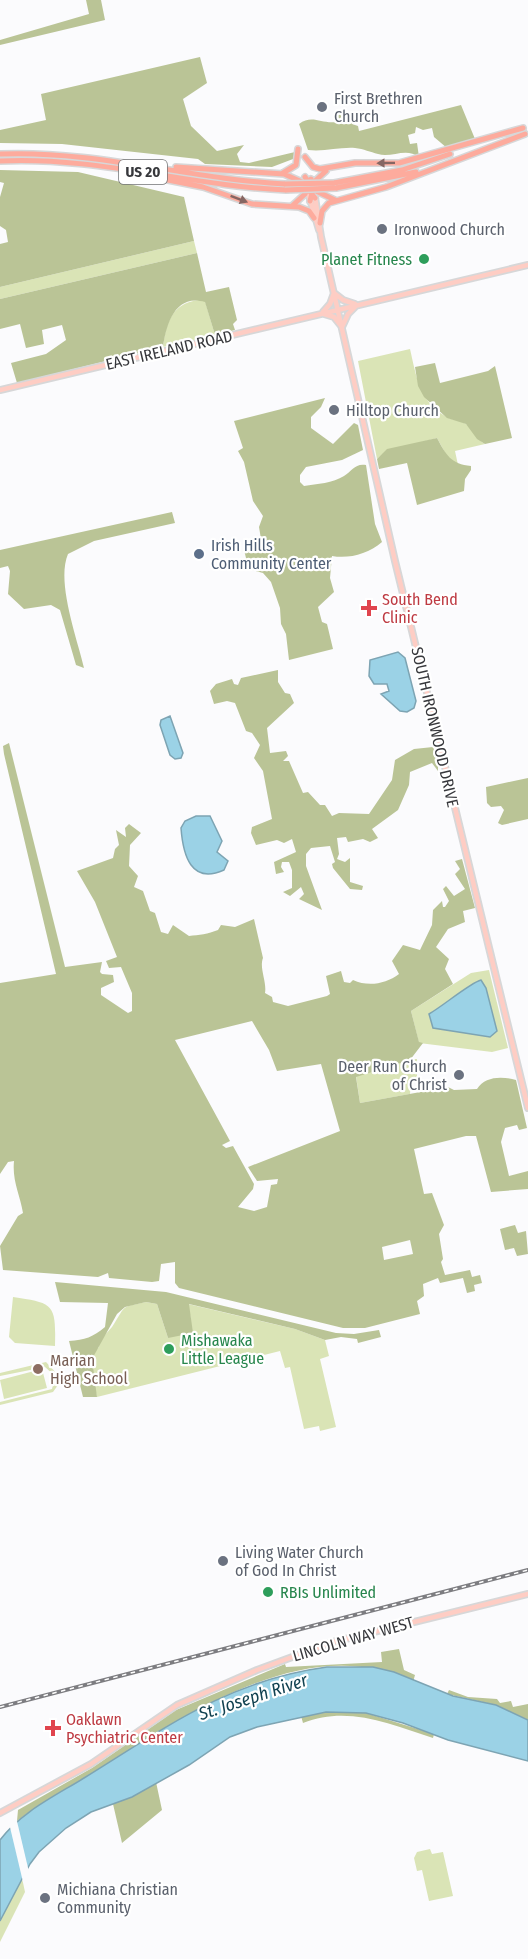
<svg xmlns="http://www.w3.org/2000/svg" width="528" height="1959" font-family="'Fira Sans Condensed',sans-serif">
<rect width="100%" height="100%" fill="#fbfbfd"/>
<path fill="#dae4b6" d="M 194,241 L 197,253 L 0,299 L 0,287 Z
M 198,300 L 205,301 L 215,335 L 163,347 C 166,324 171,304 198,300 Z
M 410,349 C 416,375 419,401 445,416 C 451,420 460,420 466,424 C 474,429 476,439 485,444 L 455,451 L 458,465 L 448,458 L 437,438 L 385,452 L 377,459 L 358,361 Z
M 489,970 L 508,1048 L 492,1052 L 419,1043 L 411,1011 L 471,973 Z
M 412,1059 L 417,1059 L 417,1079 L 411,1080 L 410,1094 L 360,1103 L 356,1076 Z
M 13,1297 C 54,1303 56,1304 55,1346 L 15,1343 L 9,1337 Z
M 146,1302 L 157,1304 L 168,1338 L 191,1320 L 188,1304 L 295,1329 L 325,1340 L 329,1356 L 320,1359 L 336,1427 L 320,1431 L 319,1426 L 304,1429 L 290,1367 L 285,1368 L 280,1351 L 97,1397 L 91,1371 L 94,1351 L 99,1347 L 99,1342 C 103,1336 108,1332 112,1327 C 127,1305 118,1308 146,1302 Z
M 46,1362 L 58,1375 L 58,1385 L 53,1392 L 0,1405 L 0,1402 L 52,1389 L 55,1376 L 45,1367 L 0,1376 L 0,1373 Z
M 42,1369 L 47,1388 L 4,1399 L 0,1380 Z
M 430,1849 L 432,1854 L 443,1852 L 453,1896 L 429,1901 L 422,1870 L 417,1871 L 414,1858 L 417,1852 Z
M 22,1878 L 25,1892 L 0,1942 L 0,1921 Z"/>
<path fill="#bac496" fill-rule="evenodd" d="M 86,0 L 101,0 L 105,20 L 0,45 L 0,40 L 89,14 Z
M 200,57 L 207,83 L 183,99 L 191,126 L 217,151 L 244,145 L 237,154 L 240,162 L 249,163 L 295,152 L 293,159 L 272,167 L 205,164 L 198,159 L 62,144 L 0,143 L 0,130 L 46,120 L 41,94 Z
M 461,105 L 475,139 L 447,148 L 434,137 L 432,128 L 423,130 L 416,127 L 415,133 L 408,135 L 410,144 L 417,143 L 419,157 C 406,147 392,158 378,154 C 370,152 364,149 355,148 C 339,147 324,152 308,150 L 299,124 C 312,114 321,124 336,122 L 338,115 L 349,113 L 352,124 L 358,126 L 359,131 Z
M 0,170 L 78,172 L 184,197 L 194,241 L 0,287 L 0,244 L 8,242 L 6,230 L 0,226 L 0,197 L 4,183 L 0,182 Z
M 197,253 L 206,292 L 229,287 L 237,320 L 233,324 L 235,330 L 215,335 L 205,302 C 175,293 166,325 163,347 L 17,383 L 11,363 L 46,354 L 66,340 L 62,325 L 42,330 L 44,344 L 26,348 L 20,324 L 0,329 L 0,299 Z
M 435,363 L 440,383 L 488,371 L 495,366 L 512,438 L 485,444 L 477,439 L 466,424 L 447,418 L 424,397 L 418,386 L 415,367 Z
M 325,398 L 321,407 L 311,417 L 311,428 L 333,444 L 354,423 L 358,425 L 363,450 L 342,460 L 306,467 L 300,475 L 300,482 L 304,486 C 317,484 333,483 344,476 C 352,471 355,463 366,465 L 375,524 L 382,542 C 368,554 349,559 332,556 L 330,578 L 334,592 L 318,607 L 322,622 L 327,624 L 333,649 L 289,660 L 286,634 L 281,624 L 280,608 L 271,582 L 263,573 L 242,567 L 246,558 L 244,550 L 262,545 L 259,527 L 263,516 L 253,501 L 244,462 L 238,451 L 243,448 L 234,421 Z
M 437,438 C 446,455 451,464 471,466 L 471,470 L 465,479 L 464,491 L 417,505 L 407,463 L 379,469 L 377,459 L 387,449 Z
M 172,512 L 175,523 L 94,541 L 68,554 C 56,582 77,638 84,668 L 76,665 L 60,610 L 51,605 L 24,609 L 8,594 L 10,571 L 8,566 L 0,568 L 0,550 Z
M 278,670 L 278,682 L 285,693 L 290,694 L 294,703 L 267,728 L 270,753 L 286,751 L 288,756 L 283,761 L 289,761 L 303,793 L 308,792 L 320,805 L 325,805 L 332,816 L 339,813 L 369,814 L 392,780 L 395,760 L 414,749 L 433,747 L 438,759 L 438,771 L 432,763 L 410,772 L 409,785 L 398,810 L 372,829 L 378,838 L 370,842 L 363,839 L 348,842 L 346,837 L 337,838 L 339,854 L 337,859 L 345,862 L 350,858 L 350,882 L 363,886 L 362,890 L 350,889 L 333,868 L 332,864 L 335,862 L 330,846 L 311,848 L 306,854 L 306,866 L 322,910 L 299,899 L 304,894 L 301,887 L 290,896 L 283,892 L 292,888 L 292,870 L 289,862 L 282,862 L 281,867 L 284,872 L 276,874 L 274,862 L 296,852 L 292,839 L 284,843 L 277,840 L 256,845 L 251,833 L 252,827 L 272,819 L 263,771 L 254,758 L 260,745 L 252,733 L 246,731 L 235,703 L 227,701 L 214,704 L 210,691 L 216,684 L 232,679 L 234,684 L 238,685 L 241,678 Z
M 9,743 L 65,967 L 102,962 L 100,972 L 102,974 L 113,975 L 114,982 L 101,988 L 101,995 L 128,1013 L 132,1011 L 132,993 L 121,967 L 109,968 L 106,961 L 117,957 L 95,902 L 77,871 L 113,858 L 115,849 L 119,845 L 116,830 L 126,837 L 125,828 L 129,824 L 141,833 L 130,845 L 129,866 L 138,876 L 134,887 L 143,891 L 150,911 L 155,913 L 161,932 L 168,934 L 173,925 L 189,936 C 199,935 208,934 218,930 L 221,925 L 235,927 L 254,919 L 263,958 C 259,968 267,982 265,993 L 272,997 L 273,1002 L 288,1006 L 327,996 L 330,994 L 326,976 L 341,971 L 344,982 L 350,983 L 353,980 C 368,987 386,984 399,974 L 392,961 L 403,945 L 420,950 L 432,925 L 433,910 L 442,901 L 443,907 L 445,907 L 449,901 L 443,889 L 446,886 L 454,896 L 465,889 L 455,874 L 460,869 L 455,861 L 462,859 L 475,908 L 463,911 L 465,922 L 448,929 L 436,947 L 449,959 L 445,969 L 453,984 L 411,1011 L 419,1042 L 423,1043 L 410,1060 L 356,1077 L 360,1103 L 448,1087 L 454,1090 L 477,1089 C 485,1076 502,1076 516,1080 L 527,1128 L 519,1130 L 517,1125 L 505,1128 L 501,1142 L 509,1176 L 528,1171 L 528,1189 L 491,1192 L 476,1136 L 466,1136 L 414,1149 L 424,1194 L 432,1193 L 444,1225 L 439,1234 L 443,1259 L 441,1262 L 445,1275 L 470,1270 L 472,1277 L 480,1275 L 482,1283 L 474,1285 L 475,1291 L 467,1293 L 463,1278 L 440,1283 L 438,1278 L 423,1284 L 424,1296 L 417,1301 L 420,1314 L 365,1328 L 343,1328 L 179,1288 L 175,1283 L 175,1262 L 161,1264 L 159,1281 L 152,1282 L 109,1278 L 108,1273 L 98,1277 L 3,1270 L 0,1246 L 18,1216 L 23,1213 C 20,1195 12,1181 14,1161 L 8,1162 L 0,1174 L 0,983 L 56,974 L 4,754 L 3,746 ZM 252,1021 L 269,1050 L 277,1071 L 321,1064 L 340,1131 L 248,1167 L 257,1181 L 278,1179 L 277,1184 L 271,1185 L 267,1207 L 254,1211 L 238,1207 L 253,1189 L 254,1184 L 233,1146 L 226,1148 L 222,1145 L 230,1141 L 175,1040 ZM 410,1240 L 413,1254 L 384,1260 L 382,1247 Z
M 528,778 L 528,819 L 502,825 L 498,823 L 504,810 L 501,806 L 491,807 L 487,803 L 486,787 Z
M 515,1225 L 518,1233 L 526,1231 L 528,1254 L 517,1256 L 514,1248 L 505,1250 L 500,1229 Z
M 55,1282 L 166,1292 L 336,1333 L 354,1334 L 379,1330 L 381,1337 L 358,1343 L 357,1339 L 341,1337 L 325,1340 L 295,1329 L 189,1304 L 193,1333 L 168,1338 L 157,1304 L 146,1302 L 125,1307 L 117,1314 L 92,1359 L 97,1397 L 83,1397 L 69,1341 C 85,1340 93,1337 105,1327 L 108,1303 L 60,1302 Z
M 399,1649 L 404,1670 L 415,1675 L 413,1682 C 312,1632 197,1708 114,1760 C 82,1780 47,1798 17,1821 L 18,1810 L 92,1768 L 176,1710 L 285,1664 L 286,1667 L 382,1662 L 381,1652 Z
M 449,1690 L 468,1697 L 497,1699 L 500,1703 L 511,1701 L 513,1707 L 528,1704 L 528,1720 L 496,1705 L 447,1694 Z
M 326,1712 L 366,1713 L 434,1734 L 433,1738 C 391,1724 347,1705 303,1723 L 301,1716 Z
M 156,1782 L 162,1810 L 122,1843 L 113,1804 Z"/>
<path fill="#9bd2e6" stroke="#7da4b3" stroke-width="1.5" d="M 398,652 L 405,658 L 416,701 L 414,708 L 407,712 L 400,711 L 381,694 L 389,691 L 387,684 L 374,684 L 369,676 L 370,660 Z
M 170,716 L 183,753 L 181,758 L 175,759 L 170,755 L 160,725 L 161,720 Z
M 196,816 L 210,816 L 222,841 L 217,852 L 228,861 L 224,870 C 191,885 183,855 181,828 L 185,821 Z
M 481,980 L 486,988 L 497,1031 L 490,1037 L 433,1028 L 429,1014 C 443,1006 470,983 481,980 Z
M 327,1667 L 373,1667 L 394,1672 L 453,1696 L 496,1705 L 528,1720 L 528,1761 L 448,1740 L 403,1723 L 366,1713 L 326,1712 L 257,1727 L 230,1737 L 189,1765 L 132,1797 L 91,1812 L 66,1828 L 39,1852 L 30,1864 L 0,1921 L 0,1840 C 21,1812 55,1796 84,1778 C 165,1728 229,1680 327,1667 Z"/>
<path fill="#fbfbfd" d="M 16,1817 L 29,1872 L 23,1882 L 9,1823 Z"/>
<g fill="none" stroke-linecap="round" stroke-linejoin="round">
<defs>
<path id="major" d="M 307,189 L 319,230
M 315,197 L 321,237 L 395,561 L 528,1108
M 323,312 L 330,304 L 334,293 L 343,300 L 355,304
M 324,314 L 334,317 L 342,327 L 348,314 L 355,307
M 0,390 L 528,265
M 0,1813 L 91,1764 L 177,1705 L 257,1670 L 333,1642 L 528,1594"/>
<path id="highway" d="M 0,154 C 96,150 189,179 285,184
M 305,157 L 313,167 L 320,169 L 355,163 L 399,163 L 523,128
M 0,161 C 96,156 190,186 286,190
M 176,167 L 284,174 L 302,182 L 315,198
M 283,173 L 296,165 L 298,149
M 305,177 L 314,190 L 335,200
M 158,178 L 203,187 L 252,204 L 299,207 L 309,211 L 314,218
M 334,183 L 402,170 L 450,154
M 336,188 L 416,172
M 310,201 L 315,181 L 326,171
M 292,206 L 305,194 L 311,179
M 320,223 L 322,211 L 329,203 L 386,187 L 525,134"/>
</defs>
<use href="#major" stroke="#d7d7d8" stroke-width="8"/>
<use href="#highway" stroke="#d7d7d8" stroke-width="8"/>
<use href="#major" stroke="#fecdc4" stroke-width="4.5"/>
<use href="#highway" stroke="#fdab9d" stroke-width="5"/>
<defs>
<path id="rail" d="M 0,1707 L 528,1570"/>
</defs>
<use href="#rail" stroke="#7d7d81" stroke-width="4"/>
<use href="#rail" stroke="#fff" stroke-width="1.5" stroke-dasharray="4.5" stroke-linecap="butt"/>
<defs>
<path id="highway-bridge" d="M 285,184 L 334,183
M 286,190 L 336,188"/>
</defs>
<use href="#highway-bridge" stroke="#d7d7d8" stroke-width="8" stroke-linecap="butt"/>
<use href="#highway-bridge" stroke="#fdab9d" stroke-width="5"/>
</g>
<defs><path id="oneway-solid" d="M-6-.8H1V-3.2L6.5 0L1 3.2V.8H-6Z" transform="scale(1.5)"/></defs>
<g fill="#866663">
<use href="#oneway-solid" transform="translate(386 163) rotate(179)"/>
<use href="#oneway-solid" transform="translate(239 199) rotate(21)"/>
</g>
<g fill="#6b7280" stroke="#fff" stroke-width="2">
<circle cx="322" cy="107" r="6"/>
<circle cx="382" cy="229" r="6"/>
<circle cx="334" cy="410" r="6"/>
<circle cx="459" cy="1075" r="6"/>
<circle cx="223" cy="1561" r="6"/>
<circle cx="45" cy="1898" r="6"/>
</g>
<g fill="#2e9e5b" stroke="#fff" stroke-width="2">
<circle cx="424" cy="259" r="6"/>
<circle cx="169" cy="1349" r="6"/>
<circle cx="268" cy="1592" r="6"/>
</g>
<circle fill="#5c6f8a" stroke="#fff" stroke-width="2" cx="199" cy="554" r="6"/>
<g fill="#e0444e" stroke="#fff" stroke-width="2">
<path d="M366 599h6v6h6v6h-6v6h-6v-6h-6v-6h6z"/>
<path d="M50 1719h6v6h6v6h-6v6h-6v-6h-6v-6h6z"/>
</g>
<circle fill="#8d6e63" stroke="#fff" stroke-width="2" cx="38" cy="1369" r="6"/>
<g text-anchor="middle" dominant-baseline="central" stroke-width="4.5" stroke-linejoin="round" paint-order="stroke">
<rect fill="#fff" stroke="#737476" stroke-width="1.5" x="119" y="160" width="48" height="24" rx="4.5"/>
<g font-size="15" font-weight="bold" fill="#37383c">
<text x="143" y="172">US 20</text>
</g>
<g font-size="16" fill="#5b616d" stroke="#fff" text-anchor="start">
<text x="334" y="98">First Brethren<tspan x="334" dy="18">Church</tspan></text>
<text x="394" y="229">Ironwood Church</text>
<text x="346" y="410">Hilltop Church</text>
<text x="447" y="1066" text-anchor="end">Deer Run Church<tspan x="447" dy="18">of Christ</tspan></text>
<text x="235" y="1552">Living Water Church<tspan x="235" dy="18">of God In Christ</tspan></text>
<text x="57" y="1889">Michiana Christian<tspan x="57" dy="18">Community</tspan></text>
</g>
<g font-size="16" fill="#27864d" stroke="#fff" text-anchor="start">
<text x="412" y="259" text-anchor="end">Planet Fitness</text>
<text x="181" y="1340">Mishawaka<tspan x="181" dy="18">Little League</tspan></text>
<text x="280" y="1592">RBIs Unlimited</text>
</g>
<g font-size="16" fill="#37383c" stroke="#fff">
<text transform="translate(169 350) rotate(-13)">EAST IRELAND ROAD</text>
<text transform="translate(435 727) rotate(77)">SOUTH IRONWOOD DRIVE</text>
<text transform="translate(353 1639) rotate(-16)">LINCOLN WAY WEST</text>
</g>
<g font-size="16" fill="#4e5e75" stroke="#fff" text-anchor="start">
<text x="211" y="545">Irish Hills<tspan x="211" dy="18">Community Center</tspan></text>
</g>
<g font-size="16" fill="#be3a42" stroke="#fff" text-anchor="start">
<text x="382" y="599">South Bend<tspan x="382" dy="18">Clinic</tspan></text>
<text x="66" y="1719">Oaklawn<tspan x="66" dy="18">Psychiatric Center</tspan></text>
</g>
<g font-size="16" fill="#785e54" stroke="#fff" text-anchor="start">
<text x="50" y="1360">Marian<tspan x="50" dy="18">High School</tspan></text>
</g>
<g font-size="18" font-style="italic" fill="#124251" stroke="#fff">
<text transform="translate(253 1697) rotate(-18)">St. Joseph River</text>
</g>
</g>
</svg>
